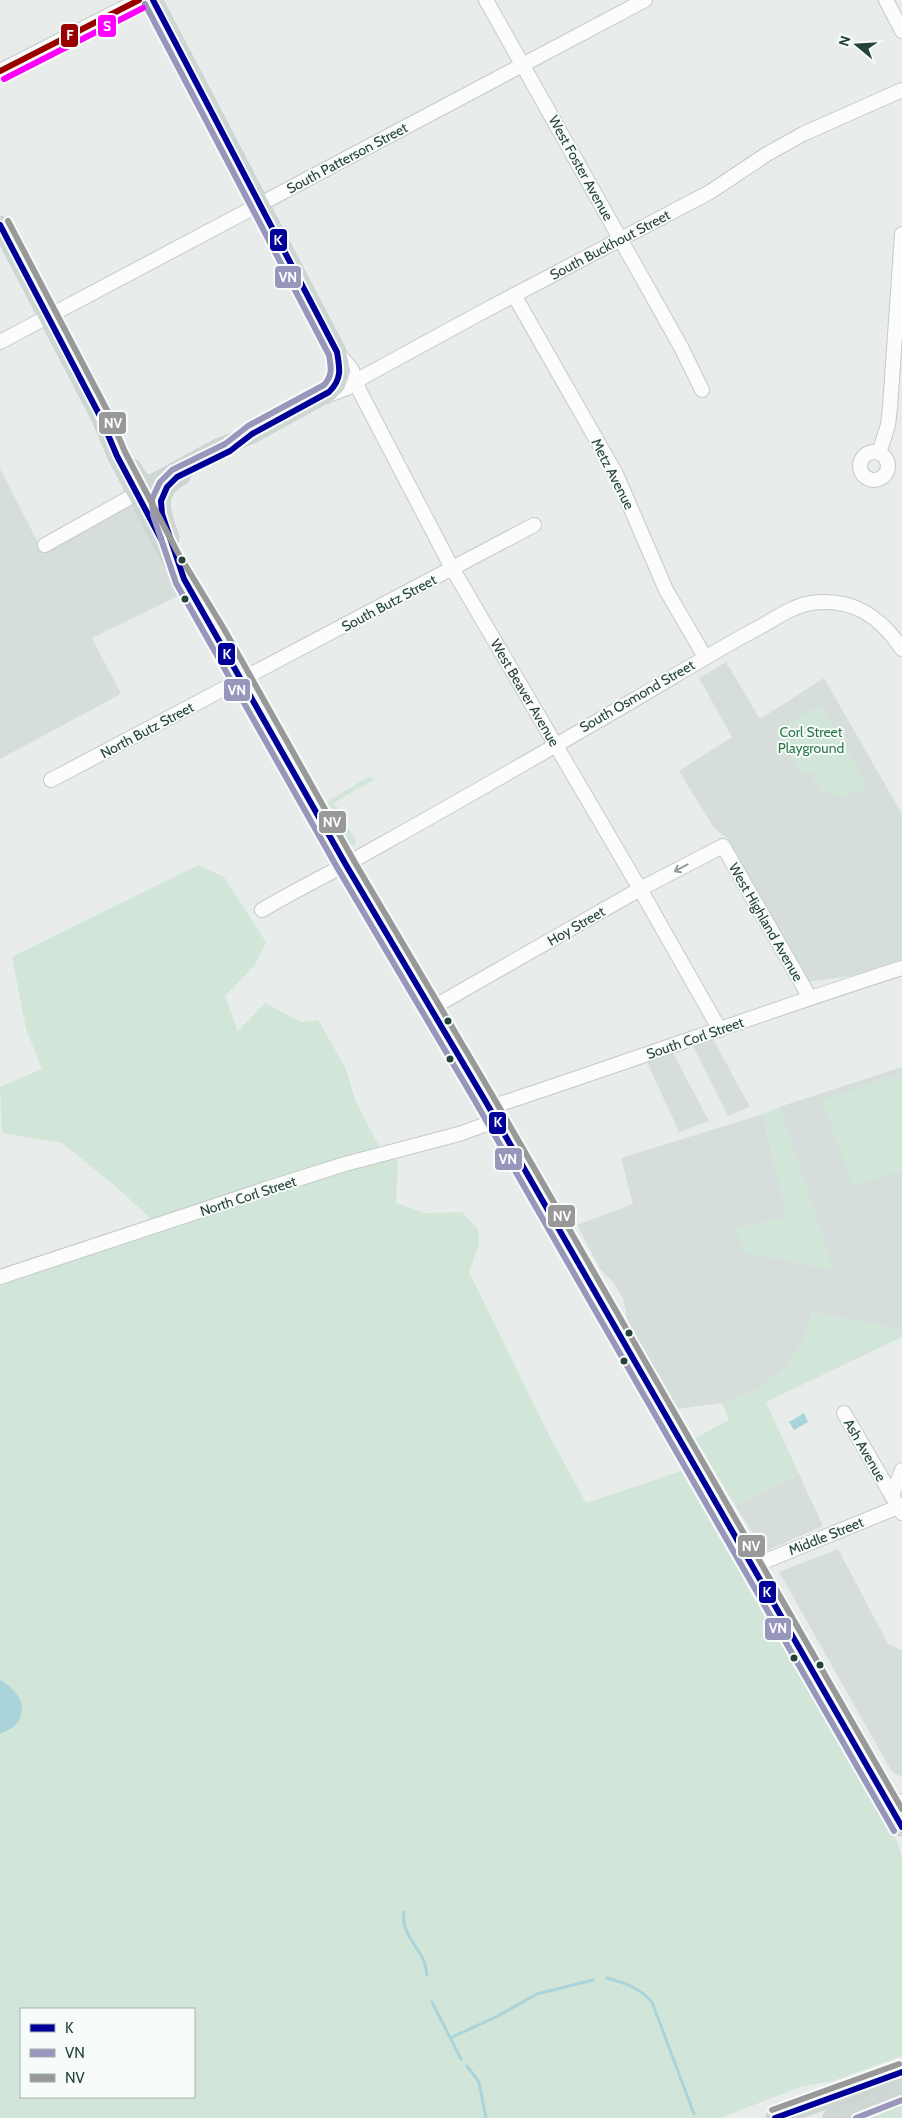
<svg xmlns="http://www.w3.org/2000/svg" width="902" height="2118" font-family="Cabin,sans-serif">
<rect width="100%" height="100%" fill="#e8edeb"/>
<path fill="#d6dedb" d="M 0,469 L 43,552 L 135,504 L 186,592 L 92,638 L 121,694 L 0,759 Z
M 726,662 L 760,719 L 824,678 L 902,814 L 902,969 L 808,982 L 728,839 L 714,828 L 679,771 L 732,737 L 699,678 Z
M 713,1039 L 750,1107 L 728,1116 L 693,1046 Z
M 673,1053 L 709,1121 L 679,1132 L 647,1062 Z
M 902,1067 L 902,1330 L 812,1312 L 804,1340 L 788,1365 L 760,1389 L 722,1403 L 678,1409 L 629,1327 L 623,1299 L 613,1282 L 600,1269 L 577,1225 L 633,1204 L 621,1158 L 763,1114 L 787,1218 L 736,1228 L 833,1270 L 779,1107 Z
M 799,1474 L 823,1526 L 764,1552 L 735,1505 Z
M 838,1549 L 888,1644 L 902,1650 L 902,1777 L 893,1773 L 887,1763 L 779,1572 Z"/>
<path fill="#d1e6d8" fill-rule="evenodd" d="M 820,705 L 868,786 C 859,795 851,790 843,797 L 822,791 L 814,781 L 813,772 L 803,773 L 798,768 L 776,731 Z
M 368,777 L 372,777 L 374,780 L 350,793 L 350,796 L 349,794 L 334,803 L 346,823 L 342,825 L 343,827 L 347,825 L 356,841 L 356,844 L 351,847 L 325,803 Z
M 198,865 L 224,877 L 266,942 L 255,965 L 225,996 L 238,1031 L 265,1003 L 301,1022 L 318,1020 L 345,1067 L 356,1102 L 381,1150 L 398,1162 L 396,1203 L 425,1213 L 462,1212 L 478,1229 L 479,1245 L 469,1272 L 549,1435 L 586,1503 L 681,1471 L 774,1633 L 897,1841 L 902,1858 L 902,2056 L 833,2081 L 800,2087 L 720,2118 L 0,2118 L 0,1277 L 158,1225 L 114,1185 L 62,1143 L 2,1133 L 0,1087 L 42,1069 L 26,1029 L 12,957 ZM 21,2009 L 194,2009 L 194,2097 L 21,2097 Z
M 902,1073 L 902,1171 L 853,1187 L 822,1100 Z
M 779,1107 L 833,1270 L 743,1252 L 736,1228 L 787,1218 L 763,1114 Z
M 812,1312 L 902,1330 L 902,1337 L 766,1402 L 799,1474 L 735,1505 L 695,1438 L 729,1420 L 722,1403 L 760,1389 L 788,1365 L 804,1340 Z
M 902,2102 L 902,2118 L 856,2118 Z"/>
<path fill="#a9d4db" d="M 804,1413 L 808,1422 L 794,1430 L 789,1422 Z
M 0,1680 C 14,1687 28,1703 19,1720 C 16,1727 7,1731 0,1734 Z"/>
<g fill="none" stroke-linecap="round" stroke-linejoin="round">
<path stroke="#a9d4db" stroke-width="3" d="M 404,1912 C 400,1929 416,1945 423,1959 C 426,1964 426,1970 427,1975
M 607,1978 C 625,1983 640,1988 652,2002 L 694,2114
M 432,2002 L 461,2059
M 450,2038 L 496,2017 L 537,1994 L 593,1980
M 467,2066 L 479,2082 L 486,2118"/>
<defs>
<g id="minor">
<path d="M 486,0 L 681,347 L 702,390"/>
<path d="M 886,0 L 902,31"/>
<path d="M 0,71 L 139,0"/>
<path d="M 514,295 L 616,474 L 666,590 L 705,657"/>
<path d="M 0,342 L 645,0"/>
<path id="s1" d="M 337,352 L 352,370 L 359,390 L 452,568 L 640,889 L 720,1030"/>
<path id="s2" d="M 326,396 L 347,388 L 363,377 L 484,311 L 710,192 L 767,154 L 803,134 L 902,90"/>
<circle cx="874" cy="466" r="14"/>
<path d="M 879,453 L 888,425 L 890,407 L 902,234"/>
<path d="M 45,545 L 145,489"/>
<path d="M 51,780 L 534,525"/>
<path d="M 262,910 C 299,888 339,869 377,847 C 463,799 548,750 632,701 C 675,676 716,650 760,627 C 776,618 793,606 811,603 C 852,597 880,616 902,649"/>
<path d="M 430,1009 L 640,889 L 723,846 L 810,998"/>
<path d="M 0,1277 L 272,1187 L 345,1164 L 459,1134 L 484,1125 L 500,1104 C 634,1060 767,1011 902,968"/>
<path d="M 844,1413 L 902,1513"/>
<path d="M 892,1496 L 902,1470"/>
<path d="M 753,1566 L 898,1507"/>
<path d="M 892,1809 L 902,1801"/>
</g>
<path id="major" d="M 0,225 L 100,416 L 117,456 L 170,557 L 216,633 L 346,865 L 483,1097 L 902,1827
M 132,468 C 138,478 141,486 154,483 L 216,449 L 252,434 L 329,392 L 336,385 L 341,371 L 337,352 L 153,0
M 170,538 C 161,514 152,490 181,476
M 775,2118 L 902,2072
M 832,2118 L 902,2091"/>
</defs>
<use href="#minor" stroke="#c5cac8" stroke-width="16"/>
<use href="#major" stroke="#c3ccc9" stroke-width="19"/>
<use href="#minor" stroke="#fcfcfc" stroke-width="14"/>
<use href="#major" stroke="#cfd7d5" stroke-width="18"/>
<defs>
<path id="bus-1" d="M 153,0 L 337,352 C 340,369 342,379 329,392 L 252,434 L 230,451 L 177,477 L 167,487 L 161,501 L 162,514 L 184,579 L 346,865 L 483,1097 L 902,1827
M 0,225 L 100,416 L 117,456 L 161,539
M 775,2118 L 902,2072"/>
<path id="bus-2" d="M 145,4 L 329,355 C 331,367 333,375 324,385 L 248,426 L 225,444 L 172,470 L 160,482 L 152,499 L 153,515 L 176,583 L 338,869 L 475,1101 L 894,1831
M 856,2118 L 902,2100"/>
<path id="bus-3" d="M 8,221 L 108,412 L 125,452 L 178,553 L 224,629 L 354,861 L 491,1093 L 902,1809
M 772,2110 L 899,2064"/>
<path id="bus-4" d="M 0,71 L 139,0"/>
<path id="bus-5" d="M 4,79 L 143,8"/>
</defs>
<use href="#bus-1" stroke="#f7fbf9" stroke-width="10"/>
<use href="#bus-2" stroke="#f7fbf9" stroke-width="10"/>
<use href="#bus-3" stroke="#f7fbf9" stroke-width="10"/>
<use href="#bus-4" stroke="#f7fbf9" stroke-width="10"/>
<use href="#bus-5" stroke="#f7fbf9" stroke-width="10"/>
<use href="#bus-1" stroke="#009" stroke-width="6"/>
<use href="#bus-2" stroke="#9896ba" stroke-width="6"/>
<use href="#bus-3" stroke="#999" stroke-width="6"/>
<use href="#bus-4" stroke="#980000" stroke-width="6"/>
<use href="#bus-5" stroke="#f0f" stroke-width="6"/>
</g>
<defs><path id="oneway-shaft" d="M-6 0H5M1.5-3L5.5 0L1.5 3" fill="none" stroke-width="1.6" stroke-linecap="round" stroke-linejoin="round" transform="scale(1.25)"/></defs>
<use stroke="#909f9b" href="#oneway-shaft" transform="translate(681 868) rotate(152)"/>
<g fill="#24423a" stroke="#f7fbf9" stroke-width="2">
<circle cx="182" cy="560" r="4.5"/>
<circle cx="185" cy="599" r="4.5"/>
<circle cx="448" cy="1021" r="4.5"/>
<circle cx="450" cy="1059" r="4.5"/>
<circle cx="629" cy="1333" r="4.5"/>
<circle cx="624" cy="1361" r="4.5"/>
<circle cx="794" cy="1658" r="4.5"/>
<circle cx="820" cy="1665" r="4.5"/>
</g>
<g text-anchor="middle" dominant-baseline="central" stroke-width="4" stroke-linejoin="round" paint-order="stroke">
<g font-size="14" fill="#24423a" stroke="#f7fbf9">
<text transform="translate(347 158) rotate(-28)">South Patterson Street</text>
<text transform="translate(581 168) rotate(61)">West Foster Avenue</text>
<text stroke="none"><textPath href="#s2" startOffset="322">South Buckhout Street</textPath></text>
<text transform="translate(613 474) rotate(63)">Metz Avenue</text>
<text transform="translate(389 603) rotate(-28)">South Butz Street</text>
<text stroke="none"><textPath href="#s1" startOffset="390">West Beaver Avenue</textPath></text>
<text transform="translate(637 696) rotate(-30)">South Osmond Street</text>
<text transform="translate(147 730) rotate(-28)">North Butz Street</text>
<text transform="translate(766 922) rotate(60)">West Highland Avenue</text>
<text transform="translate(576 926) rotate(-30)">Hoy Street</text>
<text transform="translate(695 1038) rotate(-19)">South Corl Street</text>
<text transform="translate(248 1196) rotate(-18)">North Corl Street</text>
<text transform="translate(865 1450) rotate(60)">Ash Avenue</text>
<text transform="translate(826 1536) rotate(-22)">Middle Street</text>
</g>
<g font-size="14" fill="#2d7a4b" stroke="#f7fbf9">
<text x="811" y="732">Corl Street<tspan x="811" dy="16">Playground</tspan></text>
</g>
</g>
<g stroke="#f7fbf9" stroke-width="2">
<rect x="97" y="14" width="20" height="24" rx="5" fill="#f0f"/>
<rect x="60" y="23" width="19" height="25" rx="5" fill="#980000"/>
<rect x="269" y="228" width="19" height="24" rx="5" fill="#009"/>
<rect x="274" y="265" width="28" height="24" rx="5" fill="#9896ba"/>
<rect x="98" y="411" width="29" height="24" rx="5" fill="#999"/>
<rect x="217" y="642" width="19" height="24" rx="5" fill="#009"/>
<rect x="223" y="678" width="28" height="24" rx="5" fill="#9896ba"/>
<rect x="318" y="810" width="29" height="24" rx="5" fill="#999"/>
<rect x="488" y="1111" width="19" height="24" rx="5" fill="#009"/>
<rect x="494" y="1147" width="29" height="24" rx="5" fill="#9896ba"/>
<rect x="547" y="1204" width="29" height="24" rx="5" fill="#999"/>
<rect x="737" y="1534" width="29" height="24" rx="5" fill="#999"/>
<rect x="758" y="1580" width="19" height="24" rx="5" fill="#009"/>
<rect x="764" y="1617" width="28" height="24" rx="5" fill="#9896ba"/>
</g>
<g font-size="14" text-anchor="middle" font-weight="bold" fill="#fff">
<text x="107" y="31">S</text>
<text x="70" y="40">F</text>
<text x="278" y="245">K</text>
<text x="288" y="282">VN</text>
<text x="113" y="428">NV</text>
<text x="227" y="659">K</text>
<text x="237" y="695">VN</text>
<text x="332" y="827">NV</text>
<text x="498" y="1127">K</text>
<text x="508" y="1164">VN</text>
<text x="562" y="1221">NV</text>
<text x="751" y="1551">NV</text>
<text x="767" y="1597">K</text>
<text x="778" y="1633">VN</text>
</g>
<rect x="20" y="2008" width="175" height="90" fill="#f7fbf9" stroke="#a3b1ad"/>
<rect x="30" y="2024" width="25" height="8" fill="#000099" stroke="#a3b1ad"/>
<text x="65" y="2033" font-size="15" fill="#24423a">K</text>
<rect x="30" y="2049" width="25" height="8" fill="#9896ba" stroke="#a3b1ad"/>
<text x="65" y="2058" font-size="15" fill="#24423a">VN</text>
<rect x="30" y="2074" width="25" height="8" fill="#999999" stroke="#a3b1ad"/>
<text x="65" y="2083" font-size="15" fill="#24423a">NV</text>
<g transform="translate(857 45) rotate(288)" stroke="#f7fbf9" stroke-width="4" paint-order="stroke">
<path d="M0-4L9 19L0 12L-9 19Z" fill="#24423a"/>
<text y="-8" font-size="14" font-weight="bold" text-anchor="middle" fill="#24423a">N</text>
</g>
</svg>
